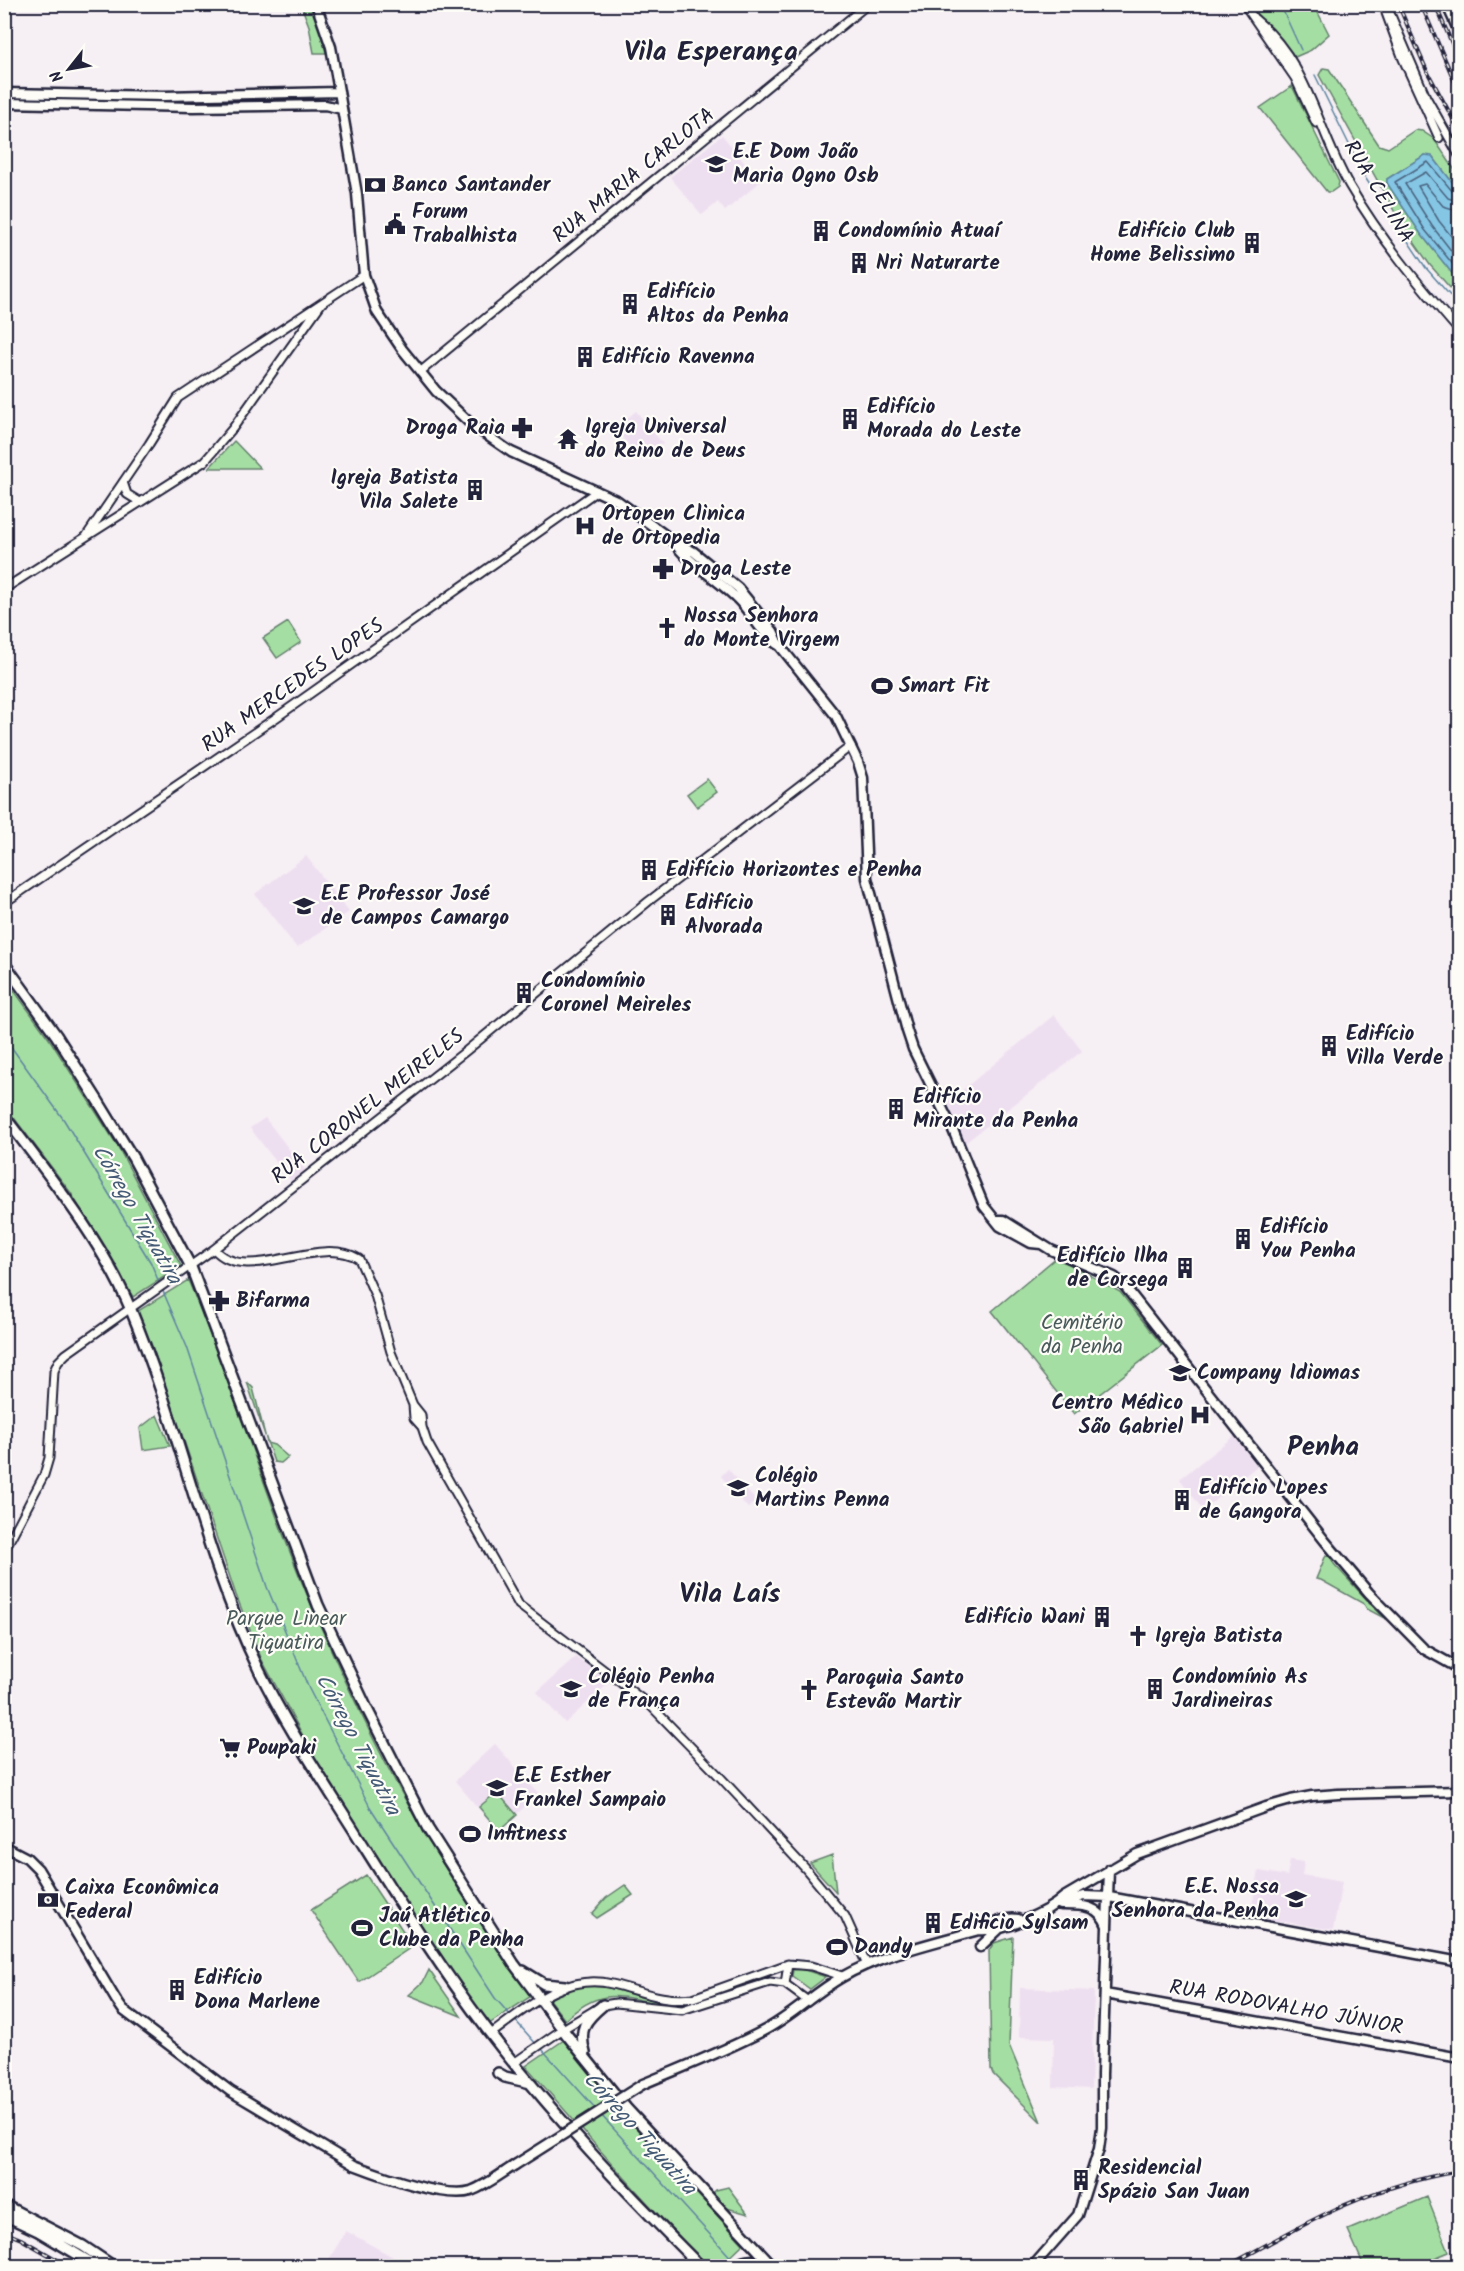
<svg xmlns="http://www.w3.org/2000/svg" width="1464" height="2271" font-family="Kalam,sans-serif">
<rect width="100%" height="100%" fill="#f6eff4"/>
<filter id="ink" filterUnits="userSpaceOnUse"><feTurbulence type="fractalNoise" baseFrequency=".0167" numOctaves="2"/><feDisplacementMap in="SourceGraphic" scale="12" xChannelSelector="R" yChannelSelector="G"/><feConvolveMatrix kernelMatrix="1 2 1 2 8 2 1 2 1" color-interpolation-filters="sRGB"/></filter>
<g filter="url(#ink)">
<path fill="#eedff0" d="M 722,135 L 760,182 L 725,211 L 718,202 L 702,215 L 670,177 Z
M 636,411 L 663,444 L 661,445 L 659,443 L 642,457 L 644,459 L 642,461 L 615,429 Z
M 306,856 L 349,912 L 297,948 L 255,894 Z
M 1054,1015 L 1082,1051 L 965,1143 L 948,1102 Z
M 265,1118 L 305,1170 L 291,1181 L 250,1128 Z
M 1234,1436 L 1257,1466 L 1203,1510 L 1180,1479 Z
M 728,1469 L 756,1501 L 748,1508 L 721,1476 Z
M 576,1657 L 610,1682 L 565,1723 L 537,1692 Z
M 495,1744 L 539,1794 L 498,1831 L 455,1781 Z
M 1290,1860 L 1304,1862 L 1302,1875 L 1342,1882 L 1333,1930 L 1250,1916 L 1259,1871 L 1287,1876 Z
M 1020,1988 L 1094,1991 L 1091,2089 L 1053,2087 L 1054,2038 L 1019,2037 Z
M 346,2231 L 393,2257 L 388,2266 L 325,2266 Z"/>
<path fill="#a5dea2" stroke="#64806e" stroke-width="1.5" d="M 301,5 L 311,5 L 319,24 L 326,53 L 314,53 L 309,26 Z
M 1249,5 L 1314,5 L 1329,34 L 1311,50 L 1295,57 Z
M 1323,68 L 1329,69 L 1379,145 L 1388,148 L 1415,130 L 1422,131 L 1434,139 L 1459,176 L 1459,191 L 1433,157 L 1425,155 L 1387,179 L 1387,183 L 1421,234 L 1459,282 L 1459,298 L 1430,265 L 1402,225 L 1319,75 Z
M 1292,86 L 1339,182 L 1338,187 L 1331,192 L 1327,192 L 1260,108 Z
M 234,441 L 236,443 L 260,468 L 209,468 Z
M 288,622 L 301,642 L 277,658 L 263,638 Z
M 707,779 L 717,792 L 697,807 L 687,794 Z
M 5,978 L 50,1040 L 117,1145 L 181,1266 L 133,1297 L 71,1193 L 5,1106 Z
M 1057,1257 L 1120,1292 L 1162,1345 L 1074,1414 L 992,1311 Z
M 188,1280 C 236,1393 270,1511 319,1623 C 350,1693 383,1763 422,1829 C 455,1887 494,1941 531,1996 L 489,2024 L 451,1971 L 364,1838 L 319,1765 L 262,1660 L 236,1595 L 157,1361 L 138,1311 Z
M 247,1382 L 253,1388 L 267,1443 L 274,1445 L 288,1457 L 281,1463 L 274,1462 Z
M 157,1415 L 170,1446 L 143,1450 L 140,1428 Z
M 1326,1555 L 1330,1556 L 1334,1564 L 1378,1612 L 1386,1619 L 1367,1609 L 1364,1604 L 1321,1580 L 1316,1579 Z
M 497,1792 L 517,1815 L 499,1831 L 479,1807 Z
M 832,1855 L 836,1892 L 810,1863 Z
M 366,1875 L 413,1946 L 359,1982 L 311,1910 Z
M 625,1885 L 633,1895 L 597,1918 L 592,1914 L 606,1898 Z
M 1013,1937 L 1009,2045 L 1041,2122 L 993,2074 L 991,2069 L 989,1950 L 994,1943 Z
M 802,1969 L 826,1977 L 810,1989 L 792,1976 L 793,1970 Z
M 429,1970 L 461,2016 L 409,1995 L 423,1982 Z
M 585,1986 L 606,1987 L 659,2001 L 656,2003 C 615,1995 598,1989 565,2020 L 547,1997 L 565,1990 Z
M 564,2040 L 634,2124 L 743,2244 L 720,2266 L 709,2266 C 644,2203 586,2134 526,2066 Z
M 728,2187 L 748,2214 L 727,2208 L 713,2193 L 716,2190 Z
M 1427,2197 L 1449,2252 L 1415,2266 L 1364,2266 L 1348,2230 Z"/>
<path fill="#85c6e5" stroke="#5d84a1" stroke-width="1.5" d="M 1425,155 L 1432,156 L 1459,191 L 1459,282 L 1421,234 L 1387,183 L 1387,179 Z"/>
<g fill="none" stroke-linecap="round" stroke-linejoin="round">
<path stroke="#4a647f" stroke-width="1.5" d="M 1460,194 L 1453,192 L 1428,162 L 1395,182 L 1425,230 L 1460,273
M 1460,202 L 1448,198 L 1426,172 L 1405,184 L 1432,226 L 1460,262
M 1460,211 L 1443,206 L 1425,184 L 1418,186 L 1439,221 L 1460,247"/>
<path stroke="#5d84a1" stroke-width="1.5" d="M 1280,4 L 1301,50
M 1315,75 L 1366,179 L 1426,268 L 1460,307
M 4,1037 L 64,1120 L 151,1263 L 160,1285
M 162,1289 L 187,1347 L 267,1587 L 309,1689 L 370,1807 L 495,1998 L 511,2016
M 514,2019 L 537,2045
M 541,2048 L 596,2109
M 601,2115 L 735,2262"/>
<defs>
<path id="tertiary" d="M 1244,4 L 1295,78 L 1316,123
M 1386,4 L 1426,97 L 1460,157
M 1386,13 L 1403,59 L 1439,138
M 1255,19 C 1308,61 1317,129 1349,185 C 1380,238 1419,285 1460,332
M 420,372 L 868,4
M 123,482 L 127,494 L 140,502
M 87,535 L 149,444 L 178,398 L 364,275
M 4,589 L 205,461 L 233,428 L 321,304
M 4,903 L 277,717 L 597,491
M 214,1249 C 247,1287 317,1233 359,1259 L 375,1295 L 391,1352 L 413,1405 L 421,1415 L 422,1427 L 427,1442 L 519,1605 L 651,1706 L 722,1779 L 805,1868 L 845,1916 L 867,1965
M 413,1405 L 414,1418 L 422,1427
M 4,1551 L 44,1475 L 49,1458 L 54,1371 L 58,1362 L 66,1354 L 214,1249 L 466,1051 L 649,901 L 851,746
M 785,1984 L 788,1964
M 491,2034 C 525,2009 565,1972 612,1984 C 641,1991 663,2002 693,1998 L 788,1964 L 811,1966 L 842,1976
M 514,2063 L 563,2029 L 603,2005 L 616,2003 L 682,2010 L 770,1982 L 785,1984 L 808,2001"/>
<path id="secondary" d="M 316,4 L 331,47 L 337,80 L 357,194 L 364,275 L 377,312 L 402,349 L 436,391 L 472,425 L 511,452 L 618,501 L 672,540 L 694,552 L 738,588 L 773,631 L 780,646
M 4,93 L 164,96 L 339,92
M 4,103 L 193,107 L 325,105 L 342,109
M 674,542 C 688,564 724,582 743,605 C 755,619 764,637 780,646 L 836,716 L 858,762 L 863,778 L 867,878 L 907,1031 L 913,1049 L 953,1130 L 984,1206 L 1000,1226 L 1031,1243 L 1041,1244
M 996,1220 L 1003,1220 L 1051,1250 L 1114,1277 L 1123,1284 L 1325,1541 L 1369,1593 L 1424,1649 L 1460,1669
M 4,1846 L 27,1858 L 38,1869 L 116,2000 L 123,2010 L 230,2091 L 354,2165 C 380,2175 445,2199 471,2191 C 487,2185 501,2174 515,2165
M 1061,1903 L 1084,1896 L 1109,1897 L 1460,1962
M 1061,1905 C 1081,1905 1099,1904 1107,1926
M 979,1930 C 1003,1932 1047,1913 1064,1897 L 1137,1854 L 1266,1807 L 1291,1800 L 1312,1796 L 1338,1794 L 1460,1791
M 980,1947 L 999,1929
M 1105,1994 L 1460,2058
M 643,2084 C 683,2067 725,2051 763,2031 C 792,2016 814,1993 842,1977 C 882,1954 931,1944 975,1931 C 989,1927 1003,1916 1018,1919
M 1033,2266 L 1078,2215 L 1099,2149 L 1102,2128 L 1102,2074 L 1109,1869"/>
<path id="primary" d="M 4,963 L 56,1035 L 98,1101 L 133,1158 L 191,1267 L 318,1605 L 367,1709 L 428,1829 L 514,1964 L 567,2035 L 626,2108 L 773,2266
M 4,1116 C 50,1177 101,1239 131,1310 C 180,1427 204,1557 259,1670 C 287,1727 323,1781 357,1835 C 398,1900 439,1966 486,2028 C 550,2112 625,2191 700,2266
M 523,1971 L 544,1984 L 565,1986
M 585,2053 C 578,2029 585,2020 603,2005
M 498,2073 L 505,2077 L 531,2083
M 4,2205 L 83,2246 L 113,2266
M 4,2215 L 38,2231 L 97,2266
M 736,2266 C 748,2258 754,2260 767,2266"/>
<path id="trunk" d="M 1447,4 L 1460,33
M 1455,4 L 1460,15"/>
</defs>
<use href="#tertiary" stroke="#22223b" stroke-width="11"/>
<use href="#secondary" stroke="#22223b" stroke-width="13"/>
<use href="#primary" stroke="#22223b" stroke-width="14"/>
<use href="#trunk" stroke="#22223b" stroke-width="14"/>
<use href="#tertiary" stroke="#fdfcf7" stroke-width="7"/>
<use href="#secondary" stroke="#fdfcf7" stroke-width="8"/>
<use href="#primary" stroke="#fdfcf7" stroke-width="9"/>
<use href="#trunk" stroke="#fdfcf7" stroke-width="9"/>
<defs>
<path id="rail" d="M 1398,4 L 1427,71 L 1460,132
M 1421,4 L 1460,94
M 1435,4 L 1460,62
M 4,2232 L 21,2239 L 68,2266
M 1228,2266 C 1307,2222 1368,2186 1460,2171"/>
</defs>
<use href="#rail" stroke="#22223b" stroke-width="4"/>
<use href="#rail" stroke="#fdfcf7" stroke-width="1.5" stroke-dasharray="4.5" stroke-linecap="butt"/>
<defs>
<path id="secondary-bridge" d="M 515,2165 L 643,2084"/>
</defs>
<use href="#secondary-bridge" stroke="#22223b" stroke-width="13" stroke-linecap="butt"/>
<use href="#secondary-bridge" stroke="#fdfcf7" stroke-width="8"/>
</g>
</g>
<defs>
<symbol id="school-bare" viewBox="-9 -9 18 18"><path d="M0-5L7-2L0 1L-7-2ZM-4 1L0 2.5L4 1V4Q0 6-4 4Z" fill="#22223b" stroke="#fdfcf7" stroke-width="2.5" paint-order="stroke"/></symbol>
<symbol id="bank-bare" viewBox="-9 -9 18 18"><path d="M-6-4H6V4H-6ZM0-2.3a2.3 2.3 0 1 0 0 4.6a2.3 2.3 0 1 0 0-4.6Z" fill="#22223b" stroke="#fdfcf7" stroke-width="2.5" paint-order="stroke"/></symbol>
<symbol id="civic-bare" viewBox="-9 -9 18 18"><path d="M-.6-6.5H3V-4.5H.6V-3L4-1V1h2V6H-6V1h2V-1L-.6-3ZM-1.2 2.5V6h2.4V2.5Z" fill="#22223b" stroke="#fdfcf7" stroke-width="2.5" paint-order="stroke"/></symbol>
<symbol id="building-bare" viewBox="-9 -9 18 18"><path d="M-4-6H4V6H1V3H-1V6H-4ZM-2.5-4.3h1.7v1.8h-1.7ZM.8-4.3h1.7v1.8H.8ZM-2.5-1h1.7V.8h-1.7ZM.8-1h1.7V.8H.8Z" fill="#22223b" stroke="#fdfcf7" stroke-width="2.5" paint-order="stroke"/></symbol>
<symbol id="pharmacy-bare" viewBox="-9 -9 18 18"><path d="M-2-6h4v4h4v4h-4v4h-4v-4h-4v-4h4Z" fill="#22223b" stroke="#fdfcf7" stroke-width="2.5" paint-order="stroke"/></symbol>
<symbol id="temple-bare" viewBox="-9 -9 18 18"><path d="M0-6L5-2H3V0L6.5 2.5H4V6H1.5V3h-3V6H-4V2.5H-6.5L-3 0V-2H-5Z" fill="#22223b" stroke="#fdfcf7" stroke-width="2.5" paint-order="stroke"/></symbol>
<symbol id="hospital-bare" viewBox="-9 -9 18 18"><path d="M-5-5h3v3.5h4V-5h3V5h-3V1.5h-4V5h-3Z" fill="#22223b" stroke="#fdfcf7" stroke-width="2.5" paint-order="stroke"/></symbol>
<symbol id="church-bare" viewBox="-9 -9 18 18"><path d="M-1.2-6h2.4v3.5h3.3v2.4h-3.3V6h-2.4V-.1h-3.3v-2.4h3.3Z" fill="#22223b" stroke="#fdfcf7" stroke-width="2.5" paint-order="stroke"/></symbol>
<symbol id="stadium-bare" viewBox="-9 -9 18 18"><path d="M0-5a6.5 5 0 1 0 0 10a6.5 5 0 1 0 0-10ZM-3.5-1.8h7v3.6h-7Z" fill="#22223b" stroke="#fdfcf7" stroke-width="2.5" paint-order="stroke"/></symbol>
<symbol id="supermarket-bare" viewBox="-9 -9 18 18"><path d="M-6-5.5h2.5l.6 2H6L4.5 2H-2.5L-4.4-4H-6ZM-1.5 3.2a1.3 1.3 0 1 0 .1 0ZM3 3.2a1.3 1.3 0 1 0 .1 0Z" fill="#22223b" stroke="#fdfcf7" stroke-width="2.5" paint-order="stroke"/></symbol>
</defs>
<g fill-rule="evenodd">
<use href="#school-bare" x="701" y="149" width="30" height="30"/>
<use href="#bank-bare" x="360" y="170" width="30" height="30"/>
<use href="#civic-bare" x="380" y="209" width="30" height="30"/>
<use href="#building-bare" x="806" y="216" width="30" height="30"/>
<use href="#building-bare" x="1237" y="228" width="30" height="30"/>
<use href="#building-bare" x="844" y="248" width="30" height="30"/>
<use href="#building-bare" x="615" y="289" width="30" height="30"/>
<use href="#building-bare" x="570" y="342" width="30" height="30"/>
<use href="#building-bare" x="835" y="404" width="30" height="30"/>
<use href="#pharmacy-bare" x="507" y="413" width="30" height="30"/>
<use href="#temple-bare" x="553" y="424" width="30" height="30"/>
<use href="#building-bare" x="460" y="475" width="30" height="30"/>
<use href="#hospital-bare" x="570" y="511" width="30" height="30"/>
<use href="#pharmacy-bare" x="648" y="554" width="30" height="30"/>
<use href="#church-bare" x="652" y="613" width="30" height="30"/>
<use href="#stadium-bare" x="867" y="671" width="30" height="30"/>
<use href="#building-bare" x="634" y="855" width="30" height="30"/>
<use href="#school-bare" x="289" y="891" width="30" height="30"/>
<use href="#building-bare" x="653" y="900" width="30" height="30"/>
<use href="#building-bare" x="509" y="978" width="30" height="30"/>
<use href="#building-bare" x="1314" y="1031" width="30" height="30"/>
<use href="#building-bare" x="881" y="1094" width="30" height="30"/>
<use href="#building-bare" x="1228" y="1224" width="30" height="30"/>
<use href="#building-bare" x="1170" y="1253" width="30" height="30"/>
<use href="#pharmacy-bare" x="204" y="1286" width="30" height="30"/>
<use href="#school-bare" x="1165" y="1358" width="30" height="30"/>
<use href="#hospital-bare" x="1185" y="1400" width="30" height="30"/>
<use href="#school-bare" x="723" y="1473" width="30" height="30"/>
<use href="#building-bare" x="1167" y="1485" width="30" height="30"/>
<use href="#building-bare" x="1087" y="1602" width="30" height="30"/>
<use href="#church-bare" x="1123" y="1621" width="30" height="30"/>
<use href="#school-bare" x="556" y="1674" width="30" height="30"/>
<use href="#building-bare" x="1140" y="1674" width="30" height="30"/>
<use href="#church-bare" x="794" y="1675" width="30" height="30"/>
<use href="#supermarket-bare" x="215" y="1733" width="30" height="30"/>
<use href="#school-bare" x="482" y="1773" width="30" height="30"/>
<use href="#stadium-bare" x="455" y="1819" width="30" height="30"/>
<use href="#school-bare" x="1281" y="1884" width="30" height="30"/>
<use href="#bank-bare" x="33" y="1885" width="30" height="30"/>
<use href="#building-bare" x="918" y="1908" width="30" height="30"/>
<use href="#stadium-bare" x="347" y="1913" width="30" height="30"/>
<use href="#stadium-bare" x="822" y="1932" width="30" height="30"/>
<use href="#building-bare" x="162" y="1975" width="30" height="30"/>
<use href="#building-bare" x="1066" y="2165" width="30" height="30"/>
</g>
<g text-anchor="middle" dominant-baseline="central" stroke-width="4.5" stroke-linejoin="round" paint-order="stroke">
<g font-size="21" font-weight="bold" fill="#22223b" stroke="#fdfcf7" text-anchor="start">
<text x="733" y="152">E.E Dom João<tspan x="733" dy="24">Maria Ogno Osb</tspan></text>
<text x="392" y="185">Banco Santander</text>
<text x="412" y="212">Forum<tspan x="412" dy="24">Trabalhista</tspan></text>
<text x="838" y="231">Condomínio Atuaí</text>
<text x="1235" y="231" text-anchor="end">Edifício Club<tspan x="1235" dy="24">Home Belissimo</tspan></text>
<text x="876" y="263">Nri Naturarte</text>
<text x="647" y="292">Edifício<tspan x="647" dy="24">Altos da Penha</tspan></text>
<text x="602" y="357">Edifício Ravenna</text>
<text x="867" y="407">Edifício<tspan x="867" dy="24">Morada do Leste</tspan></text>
<text x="585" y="427">Igreja Universal<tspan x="585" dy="24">do Reino de Deus</tspan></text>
<text x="505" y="428" text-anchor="end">Droga Raia</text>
<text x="458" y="478" text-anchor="end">Igreja Batista<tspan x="458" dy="24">Vila Salete</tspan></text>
<text x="602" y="514">Ortopen Clinica<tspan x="602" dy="24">de Ortopedia</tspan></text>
<text x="680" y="569">Droga Leste</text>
<text x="684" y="616">Nossa Senhora<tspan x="684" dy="24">do Monte Virgem</tspan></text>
<text x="899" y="686">Smart Fit</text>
<text x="666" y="870">Edifício Horizontes e Penha</text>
<text x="321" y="894">E.E Professor José<tspan x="321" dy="24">de Campos Camargo</tspan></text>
<text x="685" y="903">Edifício<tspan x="685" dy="24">Alvorada</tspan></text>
<text x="541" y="981">Condomínio<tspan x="541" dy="24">Coronel Meireles</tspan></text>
<text x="1346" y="1034">Edifício<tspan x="1346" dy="24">Villa Verde</tspan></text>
<text x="913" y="1097">Edifício<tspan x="913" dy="24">Mirante da Penha</tspan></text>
<text x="1260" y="1227">Edifício<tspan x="1260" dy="24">You Penha</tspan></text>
<text x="1168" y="1256" text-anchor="end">Edifício Ilha<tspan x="1168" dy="24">de Corsega</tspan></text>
<text x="236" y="1301">Bifarma</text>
<text x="1197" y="1373">Company Idiomas</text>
<text x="1183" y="1403" text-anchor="end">Centro Médico<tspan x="1183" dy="24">São Gabriel</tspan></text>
<text x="755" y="1476">Colégio<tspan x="755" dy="24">Martins Penna</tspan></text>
<text x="1199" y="1488">Edifício Lopes<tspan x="1199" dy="24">de Gangora</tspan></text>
<text x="1085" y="1617" text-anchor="end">Edifício Wani</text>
<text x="1155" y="1636">Igreja Batista</text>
<text x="588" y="1677">Colégio Penha<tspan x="588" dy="24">de França</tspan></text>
<text x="1172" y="1677">Condomínio As<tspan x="1172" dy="24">Jardineiras</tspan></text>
<text x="826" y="1678">Paroquia Santo<tspan x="826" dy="24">Estevão Martir</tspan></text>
<text x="247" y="1748">Poupaki</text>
<text x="514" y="1776">E.E Esther<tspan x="514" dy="24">Frankel Sampaio</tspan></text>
<text x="487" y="1834">Infitness</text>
<text x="1279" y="1887" text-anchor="end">E.E. Nossa<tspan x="1279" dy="24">Senhora da Penha</tspan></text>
<text x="65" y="1888">Caixa Econômica<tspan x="65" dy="24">Federal</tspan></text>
<text x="379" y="1916">Jaú Atlético<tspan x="379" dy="24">Clube da Penha</tspan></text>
<text x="950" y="1923">Edificio Sylsam</text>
<text x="854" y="1947">Dandy</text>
<text x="194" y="1978">Edifício<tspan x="194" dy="24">Dona Marlene</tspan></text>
<text x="1098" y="2168">Residencial<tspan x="1098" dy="24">Spázio San Juan</tspan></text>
</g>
<g font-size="21" fill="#22223b" stroke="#fdfcf7">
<text transform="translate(634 176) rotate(-39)">RUA MARIA CARLOTA</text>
<text transform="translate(1378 192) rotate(59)">RUA CELINA</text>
<text transform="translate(293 686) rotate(-35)">RUA MERCEDES LOPES</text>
<text transform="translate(368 1107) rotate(-38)">RUA CORONEL MEIRELES</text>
<text transform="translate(1286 2008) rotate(10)">RUA RODOVALHO JÚNIOR</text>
</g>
<g font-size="21" fill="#495a5a" stroke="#fdfcf7">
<text x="1082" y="1323">Cemitério<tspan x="1082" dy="24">da Penha</tspan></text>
<text x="286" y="1619">Parque Linear<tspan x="286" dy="24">Tiquatira</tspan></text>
</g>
<g font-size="22" font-style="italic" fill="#455b76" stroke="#fdfcf7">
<text transform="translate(136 1215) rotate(60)">Córrego Tiquatira</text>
<text transform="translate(357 1745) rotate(62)">Córrego Tiquatira</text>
<text transform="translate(639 2134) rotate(48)">Córrego Tiquatira</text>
</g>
<g font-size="27" font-weight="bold" fill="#22223b" stroke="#fdfcf7">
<text x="711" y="52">Vila Esperança</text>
<text x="1323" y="1447">Penha</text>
<text x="730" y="1594">Vila Laís</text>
</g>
</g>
<rect width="1464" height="2271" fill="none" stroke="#fdfcf7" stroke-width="24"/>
<rect x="12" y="12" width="1440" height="2247" fill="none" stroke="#22223b" stroke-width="2" filter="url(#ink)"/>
<g transform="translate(69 69) rotate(239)" stroke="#fdfcf7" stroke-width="4.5" paint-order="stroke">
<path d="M0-4.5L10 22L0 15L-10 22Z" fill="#22223b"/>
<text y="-9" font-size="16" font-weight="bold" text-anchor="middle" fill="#22223b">N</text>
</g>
</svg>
